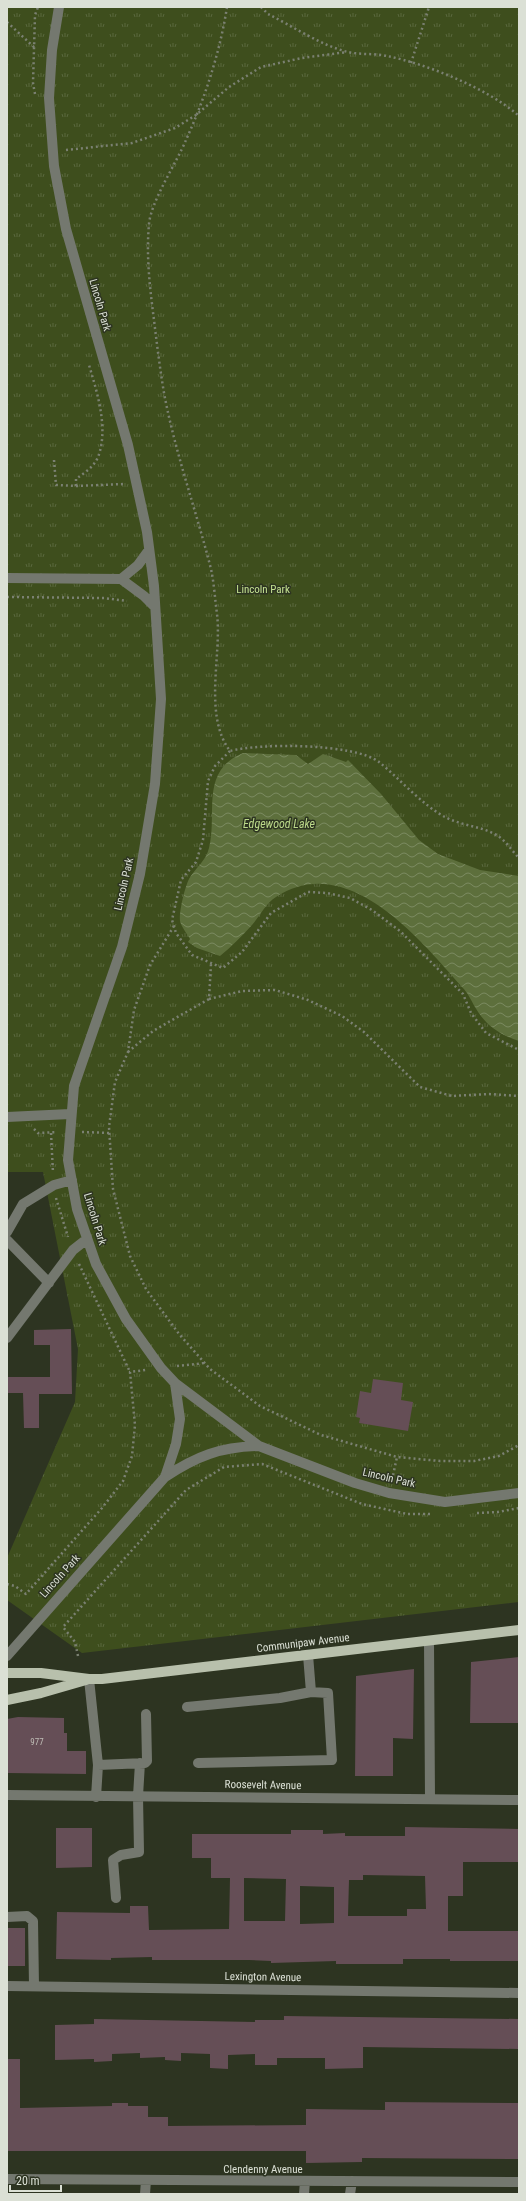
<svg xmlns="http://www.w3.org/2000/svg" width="526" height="2201" font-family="'Roboto Condensed',sans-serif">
<defs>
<pattern id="park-tufts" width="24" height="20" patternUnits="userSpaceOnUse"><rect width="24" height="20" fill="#3e4e1d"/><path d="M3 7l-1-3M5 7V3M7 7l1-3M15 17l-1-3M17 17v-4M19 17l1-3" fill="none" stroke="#59673d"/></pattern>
<pattern id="water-waves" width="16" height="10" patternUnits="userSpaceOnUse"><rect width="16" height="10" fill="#5d6f3c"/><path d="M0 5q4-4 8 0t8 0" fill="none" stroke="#7b8a60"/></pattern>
</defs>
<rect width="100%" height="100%" fill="#2d3421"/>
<path fill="url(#park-tufts)" d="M 7,7 L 519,7 L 519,1602 L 82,1653 L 7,1600 L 7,1558 L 75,1402 L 78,1349 L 43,1172 L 7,1172 Z"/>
<path fill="url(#water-waves)" d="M 243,753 L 296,755 L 308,764 L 323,754 L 346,762 L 348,760 L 381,794 L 419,840 L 438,854 L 480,870 L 519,876 L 519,1041 C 500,1035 485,1025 475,1007 C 471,1000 468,993 462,987 C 420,939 347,850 276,897 C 265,904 260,916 252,925 C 242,936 231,947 220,956 L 197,948 L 188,942 L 190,939 C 187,934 181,926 180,921 C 179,911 185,887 189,879 C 196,867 206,861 209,848 C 218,814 199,771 243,753 Z"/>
<path fill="#654e56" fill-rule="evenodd" d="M 71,1329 L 72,1394 L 39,1394 L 39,1428 L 24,1428 L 23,1393 L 7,1393 L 7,1377 L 50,1377 L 50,1345 L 34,1345 L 34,1330 Z
M 373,1379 L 403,1383 L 401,1400 L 413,1402 L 408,1431 L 359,1423 L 360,1418 L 356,1417 L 360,1391 L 371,1393 Z
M 519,1657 L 519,1723 L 470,1723 L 471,1662 Z
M 414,1669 L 413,1739 L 393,1738 L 393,1776 L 355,1776 L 356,1676 Z
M 18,1717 L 64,1718 L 64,1733 L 67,1733 L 67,1751 L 86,1751 L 86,1774 L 7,1773 L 7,1719 Z
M 405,1827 L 519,1829 L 519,1862 L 463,1862 L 463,1896 L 448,1896 L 448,1931 L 519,1931 L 519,1961 L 450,1961 L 450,1959 L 403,1959 L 403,1964 L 336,1964 L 336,1961 L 271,1963 L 271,1961 L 249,1960 L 152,1960 L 152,1957 L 111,1958 L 111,1960 L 56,1959 L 57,1912 L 130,1913 L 130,1906 L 148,1906 L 149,1930 L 229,1929 L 230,1878 L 211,1878 L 211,1858 L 192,1858 L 192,1834 L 291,1834 L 291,1830 L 323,1830 L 323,1834 L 345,1833 L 345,1836 L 405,1836 ZM 363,1875 L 425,1876 L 426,1909 L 407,1909 L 407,1916 L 348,1916 L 349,1880 L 363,1880 ZM 244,1878 L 286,1879 L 285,1921 L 244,1921 ZM 300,1886 L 334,1887 L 334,1923 L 300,1924 Z
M 56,1828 L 92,1828 L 92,1867 L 56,1868 Z
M 7,1928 L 25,1928 L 25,1966 L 7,1966 Z
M 284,2016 L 519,2019 L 519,2049 L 363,2047 L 363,2068 L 325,2069 L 325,2058 L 277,2058 L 277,2065 L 255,2065 L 255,2054 L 228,2055 L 228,2069 L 210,2068 L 210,2054 L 181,2053 L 181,2061 L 165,2060 L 165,2057 L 140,2058 L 140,2053 L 112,2054 L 112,2061 L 94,2062 L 94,2059 L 55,2060 L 55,2025 L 94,2024 L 94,2019 L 255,2022 L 255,2020 L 284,2020 Z
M 7,2059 L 20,2059 L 20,2108 L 112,2106 L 112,2103 L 128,2103 L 128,2106 L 148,2106 L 148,2117 L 168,2117 L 168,2126 L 306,2125 L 306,2109 L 385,2110 L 385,2102 L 519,2103 L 519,2159 L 362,2158 L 362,2162 L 306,2163 L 306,2151 L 7,2151 Z"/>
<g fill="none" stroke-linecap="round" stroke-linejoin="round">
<path stroke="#7b8172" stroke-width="2.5" stroke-dasharray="2 3" stroke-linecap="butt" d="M 227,7 C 220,52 205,98 186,140 C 177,162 151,201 149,224 C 146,256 150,289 154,320 C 157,345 160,369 164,393 C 175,452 196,510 211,569 C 214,583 215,599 217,614 C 222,655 203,715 230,751 C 259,743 354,743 379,762 C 399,778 424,807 447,818 C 463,826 482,826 498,836 C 506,841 512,851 519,858
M 261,7 L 268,14 C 292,26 322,46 348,52 C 360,55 374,53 387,56 C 427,64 489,89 519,116
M 7,22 L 35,48
M 411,63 L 429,7
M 35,94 L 33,83 L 35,15 L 38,7
M 66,150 L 132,143 L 175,128 L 196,115 L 229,87 L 261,67 L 302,58 L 347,52
M 54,460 L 56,485 L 76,486 L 76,479 C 84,473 94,467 98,457 C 109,429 97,392 89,365
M 76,486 L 124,484
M 7,597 L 104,598 L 127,601
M 230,751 L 215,766 L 208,781 L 203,840 L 196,862 L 181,880 L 172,920 L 176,933 L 192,955 L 223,968 L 242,952 L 271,913 L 308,892 L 327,893 L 350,898 L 372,910 L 400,931 L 463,994 L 471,1013 L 486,1033 L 519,1050
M 174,926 L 150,965 L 134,1010 L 128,1052 L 115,1082 L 109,1127 L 113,1189 L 130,1256 L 146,1289 L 179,1334 L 210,1369 L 260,1406 L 321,1435 L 397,1457 L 440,1461 L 474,1461 L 499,1456 L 519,1445
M 209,999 L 242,991 L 275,990 L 308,1000 L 342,1016 L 364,1032 L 420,1087 L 452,1096 L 489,1094 L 519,1096
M 128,1052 L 153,1031 L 209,999 L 211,964
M 34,1129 L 38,1133 L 57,1132
M 82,1132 L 110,1133
M 51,1133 L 53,1173
M 56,1198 L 68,1237
M 79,1264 L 130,1372
M 177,1366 L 205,1363
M 392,1480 L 397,1457
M 477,1513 L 498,1512 L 519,1508
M 7,1584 L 15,1586 L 26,1594 L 102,1508 L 123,1481 L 132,1456 L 135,1425 L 130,1372 L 146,1370
M 78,1656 L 75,1642 L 63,1627 L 186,1490 L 224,1467 L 262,1464 L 362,1504 L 407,1514 L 430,1514"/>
<path stroke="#74786f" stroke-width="10" d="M 59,7 L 52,50 L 49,98 L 54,166 L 66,229 L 128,445 L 147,532 L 154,586 L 161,699 L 155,784 L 140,874 L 122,947 L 74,1086 L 68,1160 L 77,1209 L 96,1264 L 126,1319 L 161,1368 L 175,1383 L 259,1446 L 355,1483 L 389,1493 L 445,1502 L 519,1493
M 7,578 L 121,579 L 144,596 L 155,607
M 121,579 L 138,565 L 149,550
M 7,1117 L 70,1114
M 7,1232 L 23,1204 L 54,1185 L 72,1180
M 7,1240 L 49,1283
M 7,1338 L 73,1250 L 87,1239
M 165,1477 L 176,1444 L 180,1419 L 175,1383
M 429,1641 L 430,1799
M 7,1656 L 165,1477 C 197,1456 220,1447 259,1446
M 89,1679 L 98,1765 L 96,1797
M 187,1707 L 280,1698 L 311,1692 L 308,1655
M 198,1763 L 332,1760 L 328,1693 L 311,1692
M 98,1765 L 145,1763 L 147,1761 L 146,1714
M 7,1795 L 519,1800
M 116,1898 L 113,1860 L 121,1855 L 139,1852 L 138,1796 L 140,1763
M 7,1917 L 27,1916 L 33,1921 L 34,1986
M 7,1986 L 519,1993
M 7,2179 L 519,2182
M 145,2194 L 146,2180
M 304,2194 L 305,2181
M 350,2194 L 352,2181"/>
<path stroke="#b8c0ac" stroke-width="10" d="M 7,1673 L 41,1673 L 89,1679 L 102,1679 L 519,1630
M 7,1700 L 41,1693 L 86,1680"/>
</g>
<g text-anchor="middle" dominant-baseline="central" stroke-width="3" stroke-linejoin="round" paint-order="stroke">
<g font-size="9" fill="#bebcb5">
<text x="37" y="1742">977</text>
</g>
<g font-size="11" fill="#dbe0d5" stroke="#2d3421">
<text transform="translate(100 305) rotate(74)">Lincoln Park</text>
<text transform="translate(124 884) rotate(-77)">Lincoln Park</text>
<text transform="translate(95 1219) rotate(73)">Lincoln Park</text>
<text transform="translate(389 1478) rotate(13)">Lincoln Park</text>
<text transform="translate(60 1576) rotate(-48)">Lincoln Park</text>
<text transform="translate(303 1643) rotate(-7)">Communipaw Avenue</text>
<text transform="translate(263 1785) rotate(1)">Roosevelt Avenue</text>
<text transform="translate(263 1977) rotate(1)">Lexington Avenue</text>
<text x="263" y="2169">Clendenny Avenue</text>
</g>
<g font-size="11" fill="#c4e192" stroke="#2d3421">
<text x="263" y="589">Lincoln Park</text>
</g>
<g font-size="12" font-style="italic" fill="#bcd98a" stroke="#2d3421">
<text x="279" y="824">Edgewood Lake</text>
</g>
</g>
<rect width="526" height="2201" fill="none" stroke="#dbe0d5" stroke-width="16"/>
<path d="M10 2185v6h51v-6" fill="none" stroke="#dbe0d5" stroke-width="2"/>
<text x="16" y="2185" font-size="12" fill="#dbe0d5" stroke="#2d3421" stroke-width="3" paint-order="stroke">20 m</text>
</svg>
